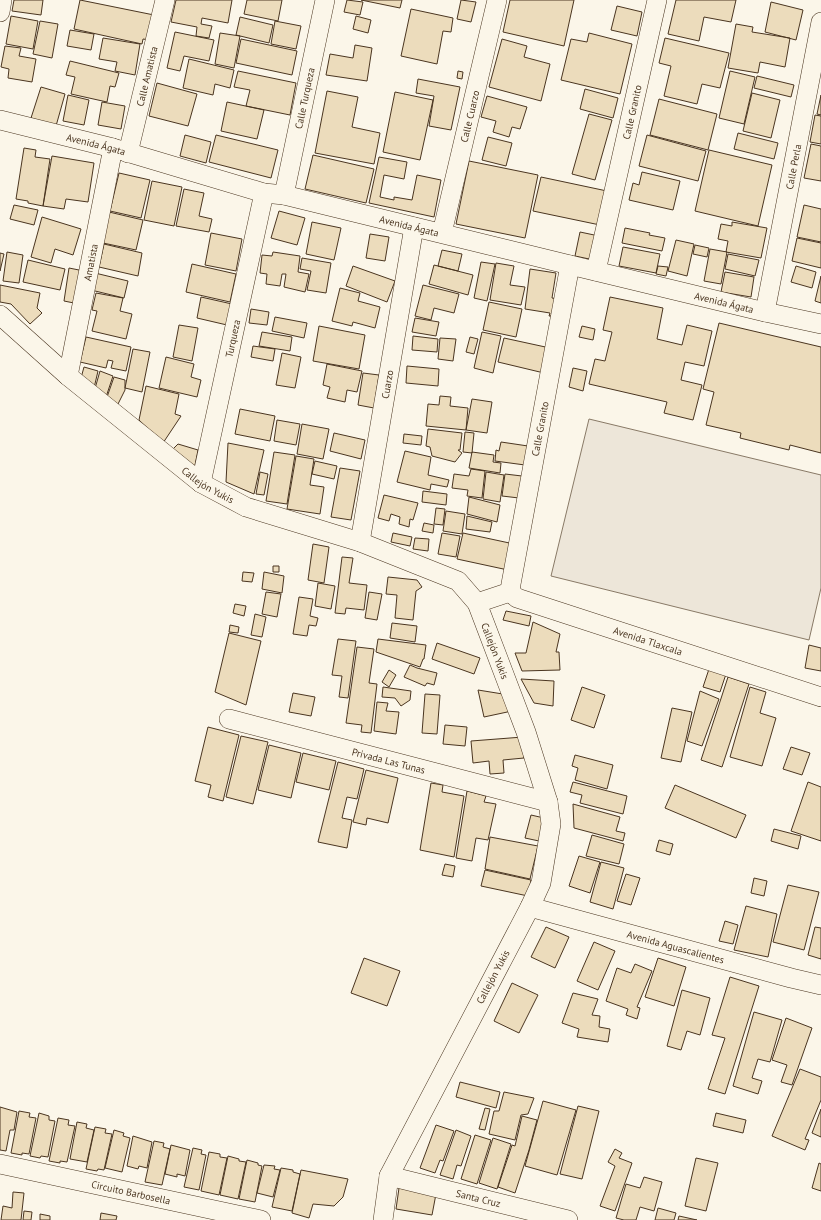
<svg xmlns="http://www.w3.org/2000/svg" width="821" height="1220" font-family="'PT Sans',sans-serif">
<rect width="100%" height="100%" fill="#fbf6e9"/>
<path fill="#ede6d9" stroke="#887966" d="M 589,419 L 821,475 L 821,588 L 809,640 L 551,576 Z"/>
<path fill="#ecdcbc" stroke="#4a3520" d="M 14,0 L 43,0 L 41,15 L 12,11 Z
M 80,0 L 154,15 L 149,40 L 143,39 L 142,44 L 74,29 Z
M 176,0 L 232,0 L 228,23 L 202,18 L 201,24 L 212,26 L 209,38 L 196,36 L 197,27 L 171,22 Z
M 247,0 L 282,0 L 278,21 L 244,14 Z
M 347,0 L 363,2 L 360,15 L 344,12 Z
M 361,0 L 402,0 L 400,8 Z
M 461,0 L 476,2 L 471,22 L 457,19 Z
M 510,0 L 574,0 L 564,46 L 503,32 Z
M 676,0 L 736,0 L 731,22 L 704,17 L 699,41 L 668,34 Z
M 771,2 L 803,10 L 796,40 L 765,32 Z
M 617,6 L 642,12 L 637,36 L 611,30 Z
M 411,9 L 453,18 L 451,32 L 443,31 L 437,64 L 401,56 Z
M 11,16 L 38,21 L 33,49 L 6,44 Z
M 356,16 L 371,20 L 368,33 L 353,29 Z
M 240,17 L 273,25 L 269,43 L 236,35 Z
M 40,21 L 58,24 L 52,58 L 33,54 Z
M 275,21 L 301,26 L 296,49 L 271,44 Z
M 736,24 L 753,27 L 752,32 L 790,38 L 785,67 L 760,62 L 758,73 L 728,68 Z
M 70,30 L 94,34 L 91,50 L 67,46 Z
M 175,32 L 214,40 L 209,61 L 184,56 L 180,71 L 167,68 Z
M 220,33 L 240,36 L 234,68 L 215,64 Z
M 589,33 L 632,44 L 620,94 L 561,80 L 571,39 L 587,42 Z
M 103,38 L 140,44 L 135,75 L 115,71 L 117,62 L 99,59 Z
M 665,38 L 729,53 L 720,88 L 702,84 L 697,104 L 664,96 L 671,66 L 659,63 Z
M 241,39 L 297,51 L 292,75 L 236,63 Z
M 502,39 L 527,46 L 524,57 L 550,64 L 541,101 L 489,87 Z
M 355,45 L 372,48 L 367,81 L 326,75 L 330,54 L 353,58 Z
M 5,46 L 21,48 L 19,56 L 36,59 L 32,82 L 8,78 L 9,69 L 1,67 Z
M 189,59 L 234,70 L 230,88 L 215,84 L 213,95 L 183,88 Z
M 70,61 L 119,73 L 115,87 L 110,86 L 107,102 L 71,94 L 75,77 L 66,75 Z
M 238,71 L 296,83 L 290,115 L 246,106 L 250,90 L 234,87 Z
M 458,71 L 463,72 L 462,79 L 457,78 Z
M 730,71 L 755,77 L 744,124 L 719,118 Z
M 757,76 L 794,85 L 791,97 L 754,88 Z
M 418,79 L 460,87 L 451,130 L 429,126 L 434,96 L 416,93 Z
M 157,83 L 197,94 L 188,126 L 149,116 Z
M 41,87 L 65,94 L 56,126 L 31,118 Z
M 585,89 L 618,98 L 613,118 L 580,109 Z
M 327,91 L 358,97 L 352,127 L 380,133 L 374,164 L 315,153 Z
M 395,92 L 433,100 L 420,160 L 383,152 Z
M 752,93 L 780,100 L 771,138 L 743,131 Z
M 68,95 L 89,100 L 84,125 L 63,121 Z
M 821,95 L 821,115 L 817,114 Z
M 487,96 L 527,107 L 520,129 L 512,127 L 509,137 L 493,132 L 496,121 L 481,117 Z
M 659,99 L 717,114 L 708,150 L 650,135 Z
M 102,102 L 125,106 L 121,129 L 98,125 Z
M 227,102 L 264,110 L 257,139 L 221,131 Z
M 589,114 L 612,120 L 595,180 L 572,174 Z
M 815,115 L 821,116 L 821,144 L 810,142 Z
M 738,133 L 778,143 L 774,159 L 734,149 Z
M 185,135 L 211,142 L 206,163 L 180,156 Z
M 216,135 L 278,150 L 271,178 L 209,162 Z
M 647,135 L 706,151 L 698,181 L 639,166 Z
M 488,137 L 512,143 L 506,166 L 482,160 Z
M 811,144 L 821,146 L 821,181 L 804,178 Z
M 24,148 L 36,150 L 35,157 L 50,159 L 43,206 L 28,203 L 28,201 L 16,199 Z
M 709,150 L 772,165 L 758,226 L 695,211 Z
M 313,155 L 374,169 L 366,203 L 305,189 Z
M 52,156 L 94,163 L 88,202 L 66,199 L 64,209 L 43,206 Z
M 379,157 L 407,162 L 404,179 L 384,175 L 380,197 L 394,200 L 394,197 L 412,200 L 417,175 L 441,180 L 434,217 L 369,203 Z
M 469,161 L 538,175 L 525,238 L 456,224 Z
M 642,172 L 680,181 L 673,210 L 629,200 L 633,183 L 639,185 Z
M 119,173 L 150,180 L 141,218 L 110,211 Z
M 541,177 L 607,191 L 600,225 L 533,211 Z
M 152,181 L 182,187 L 174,226 L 144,220 Z
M 184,189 L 204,193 L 199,216 L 212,219 L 209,232 L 176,226 Z
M 14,205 L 38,210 L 34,225 L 10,219 Z
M 804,205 L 821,209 L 821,242 L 797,237 Z
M 279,211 L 305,218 L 297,245 L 271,238 Z
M 109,212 L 143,220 L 136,250 L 103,243 Z
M 42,217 L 81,229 L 73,255 L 55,249 L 51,263 L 31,257 Z
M 312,222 L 341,228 L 334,260 L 306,254 Z
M 732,222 L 767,228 L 761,258 L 726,252 L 728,241 L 718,239 L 721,224 L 732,226 Z
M 625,228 L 650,233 L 649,235 L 665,238 L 662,251 L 622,243 Z
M 580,232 L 599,236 L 594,260 L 575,256 Z
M 211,233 L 242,239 L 236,271 L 205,265 Z
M 370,234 L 389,237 L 385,261 L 366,258 Z
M 797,238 L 821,243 L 821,268 L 792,261 Z
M 676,240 L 694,244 L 687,276 L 668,271 Z
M 104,244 L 142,253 L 138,276 L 99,267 Z
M 695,245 L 709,248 L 707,257 L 693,254 Z
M 623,247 L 660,254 L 656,273 L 619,266 Z
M 710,249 L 727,252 L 721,284 L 704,281 Z
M 442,250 L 462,254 L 458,271 L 438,266 Z
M 7,252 L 23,255 L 19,283 L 3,281 Z
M 273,252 L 300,256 L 298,272 L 309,274 L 305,292 L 284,287 L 286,274 L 282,274 L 280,286 L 266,284 L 267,274 L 260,273 L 262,255 L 272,256 Z
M 0,253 L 4,254 L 0,271 Z
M 728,254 L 759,260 L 755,276 L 725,269 Z
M 302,258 L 331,263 L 326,293 L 307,290 L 311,271 L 300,269 Z
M 28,260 L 65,269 L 60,290 L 23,282 Z
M 481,262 L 495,264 L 487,301 L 474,298 Z
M 496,263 L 514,266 L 510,285 L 525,287 L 521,305 L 490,300 Z
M 192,264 L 236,274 L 230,302 L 186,292 Z
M 434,265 L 473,275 L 468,295 L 429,284 Z
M 353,266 L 395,281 L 387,302 L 346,286 Z
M 658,266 L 668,267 L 666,276 L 656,274 Z
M 796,266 L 816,272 L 812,288 L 791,282 Z
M 69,268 L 84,271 L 79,304 L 64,301 Z
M 530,269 L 556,273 L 552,298 L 559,299 L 557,316 L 549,316 L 550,313 L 525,309 Z
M 725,272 L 754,277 L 751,297 L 721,292 Z
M 95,273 L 128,281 L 124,298 L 91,290 Z
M 821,276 L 821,303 L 815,301 Z
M 0,285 L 40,293 L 37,308 L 42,313 L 30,324 L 11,304 L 0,302 Z
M 423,285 L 459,294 L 454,313 L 434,308 L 431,320 L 415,316 Z
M 340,288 L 360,293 L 358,301 L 380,307 L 375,328 L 353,322 L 352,326 L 332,321 Z
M 96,293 L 123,298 L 120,311 L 132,314 L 126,339 L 92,331 L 97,311 L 92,310 Z
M 201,297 L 232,304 L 227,325 L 197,318 Z
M 610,297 L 663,308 L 657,339 L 682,345 L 687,325 L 712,331 L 704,366 L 685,362 L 681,380 L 702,385 L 693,420 L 664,413 L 667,402 L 589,384 L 595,359 L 605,361 L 612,332 L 603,330 Z
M 489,302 L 522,309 L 516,337 L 483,330 Z
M 251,309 L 269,312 L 267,325 L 249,323 Z
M 275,317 L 307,323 L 304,338 L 272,331 Z
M 415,318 L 439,322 L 436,336 L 412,332 Z
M 719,323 L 821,347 L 821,453 L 790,445 L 789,450 L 740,438 L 741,433 L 706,425 L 714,392 L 703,389 Z
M 179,325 L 198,328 L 192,361 L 173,357 Z
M 319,326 L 365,335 L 359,369 L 313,361 Z
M 582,326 L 595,329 L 593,340 L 579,337 Z
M 262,332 L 292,337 L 290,351 L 259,346 Z
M 482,332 L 501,336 L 493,373 L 474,368 Z
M 413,336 L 438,339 L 437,352 L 412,350 Z
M 86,337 L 131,347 L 126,371 L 111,368 L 113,361 L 108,360 L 106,368 L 80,362 Z
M 470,337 L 478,339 L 474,354 L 466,352 Z
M 440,338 L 456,339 L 453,361 L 438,359 Z
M 504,338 L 550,348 L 544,373 L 498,362 Z
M 253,346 L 275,349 L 273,361 L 251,357 Z
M 133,349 L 150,352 L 142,392 L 125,388 Z
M 282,353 L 301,357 L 295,388 L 276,385 Z
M 166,357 L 194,364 L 191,377 L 201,380 L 197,397 L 159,388 Z
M 327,364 L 362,371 L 357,392 L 347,390 L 345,402 L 327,398 L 330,387 L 323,385 Z
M 407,366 L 439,369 L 438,386 L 406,383 Z
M 84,367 L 98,371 L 94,388 L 81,378 Z
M 573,368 L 587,371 L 583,391 L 569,387 Z
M 100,371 L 113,376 L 105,400 L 94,392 Z
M 363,373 L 379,375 L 374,408 L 358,405 Z
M 114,377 L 125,380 L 125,390 L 116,408 L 106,400 Z
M 146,386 L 179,394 L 175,414 L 181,416 L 163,443 L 139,420 Z
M 440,396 L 451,397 L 450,406 L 468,408 L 466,430 L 426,426 L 428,404 L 439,405 Z
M 472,399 L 492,402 L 487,433 L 466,430 Z
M 240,409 L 275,416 L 270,441 L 235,434 Z
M 277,420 L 300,424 L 296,445 L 274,441 Z
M 302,424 L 329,429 L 323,459 L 297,454 Z
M 428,429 L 462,433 L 460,450 L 458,450 L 462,453 L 455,462 L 432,456 L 430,447 L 426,446 Z
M 465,432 L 474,433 L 472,453 L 463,452 Z
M 334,433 L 365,440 L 361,459 L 330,451 Z
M 404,434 L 422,436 L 421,445 L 403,443 Z
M 501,442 L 528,446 L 525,465 L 495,461 L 496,450 L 499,451 Z
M 228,443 L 264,450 L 254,494 L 226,482 Z
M 178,444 L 198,450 L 194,470 L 172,450 Z
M 405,451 L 431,457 L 428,475 L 449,480 L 447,487 L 431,484 L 430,490 L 397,482 Z
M 274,452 L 295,455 L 287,504 L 266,501 Z
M 472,452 L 494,455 L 493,462 L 501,463 L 500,473 L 469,468 Z
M 296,456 L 314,459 L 310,485 L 324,487 L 320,514 L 287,509 Z
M 315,461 L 337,466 L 334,479 L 312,474 Z
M 340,468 L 360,471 L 351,520 L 331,517 Z
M 471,469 L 485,471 L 482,498 L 467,496 L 468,490 L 452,488 L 454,474 L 469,476 Z
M 260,472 L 268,474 L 264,495 L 256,494 Z
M 486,472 L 504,475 L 500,502 L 483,499 Z
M 505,474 L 522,476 L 519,498 L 502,496 Z
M 423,491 L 447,494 L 446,505 L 422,502 Z
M 384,495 L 418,503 L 413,520 L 410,519 L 409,527 L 399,524 L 400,517 L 391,514 L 389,521 L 378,518 Z
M 469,497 L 500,505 L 497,522 L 467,514 Z
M 436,508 L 445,509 L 443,525 L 434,524 Z
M 446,511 L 465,514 L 462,534 L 443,531 Z
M 467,516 L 492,522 L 490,532 L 466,529 Z
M 424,523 L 434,525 L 433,533 L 422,531 Z
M 393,533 L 412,537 L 410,546 L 391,542 Z
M 442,533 L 460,536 L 456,557 L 438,554 Z
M 463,533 L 514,544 L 508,570 L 457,559 Z
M 415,538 L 429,539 L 428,551 L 413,549 Z
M 313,544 L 329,547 L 324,583 L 308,580 Z
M 342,557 L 353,558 L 349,583 L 367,585 L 364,610 L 346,608 L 345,614 L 335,613 Z
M 273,566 L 279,566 L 279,572 L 273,572 Z
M 243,572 L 254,573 L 252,582 L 242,581 Z
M 264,572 L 284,576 L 282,593 L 262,589 Z
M 388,577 L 417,580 L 422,587 L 416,591 L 413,620 L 395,618 L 397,595 L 386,594 Z
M 318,583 L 335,586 L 331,609 L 315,606 Z
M 266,592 L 281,594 L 277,617 L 262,614 Z
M 369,592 L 382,594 L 377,620 L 365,618 Z
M 299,597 L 313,599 L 310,616 L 318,618 L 316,626 L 309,625 L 307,636 L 293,634 Z
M 235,604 L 246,606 L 244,616 L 233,613 Z
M 506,611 L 531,616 L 529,626 L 503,620 Z
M 255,614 L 266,617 L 262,637 L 251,635 Z
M 533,622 L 560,634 L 556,652 L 559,652 L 560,670 L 522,671 L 515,653 L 526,653 Z
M 392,623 L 417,626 L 415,642 L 390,638 Z
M 230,625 L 239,627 L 238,633 L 229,632 Z
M 229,633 L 261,641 L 246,705 L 215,692 Z
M 338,639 L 356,641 L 348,698 L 339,697 L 342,676 L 332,675 Z
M 378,639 L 426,645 L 424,659 L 423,659 L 420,667 L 376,652 Z
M 437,643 L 480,658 L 474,674 L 432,659 Z
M 809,645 L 821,648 L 821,671 L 805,668 Z
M 357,647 L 374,649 L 369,683 L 377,684 L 371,733 L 361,732 L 362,725 L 346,723 Z
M 410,665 L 417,668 L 437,673 L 434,685 L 427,683 L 425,686 L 404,677 Z
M 709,669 L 726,674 L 720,692 L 703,687 Z
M 389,670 L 396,675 L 389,687 L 382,682 Z
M 728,677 L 749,684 L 722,767 L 701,760 Z
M 521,679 L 554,681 L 553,706 L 534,703 Z
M 383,687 L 411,691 L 410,700 L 401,706 L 395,698 L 382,697 Z
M 582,687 L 605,695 L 594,728 L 571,720 Z
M 750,687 L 766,692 L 760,713 L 776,718 L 762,766 L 730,757 Z
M 478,690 L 509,695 L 512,711 L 484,717 Z
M 700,691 L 719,699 L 702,746 L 687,741 Z
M 293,693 L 315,697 L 311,716 L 289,712 Z
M 425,694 L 440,695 L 437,734 L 422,733 Z
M 377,702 L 388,703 L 386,711 L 399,712 L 396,734 L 374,731 Z
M 672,708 L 692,712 L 681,762 L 661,758 Z
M 445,725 L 467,727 L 465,746 L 443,744 Z
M 208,727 L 239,735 L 223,801 L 208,797 L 211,785 L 195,781 Z
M 241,736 L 268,742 L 253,804 L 226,797 Z
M 523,737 L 524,758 L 503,760 L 504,773 L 490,774 L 489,761 L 473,763 L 471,741 Z
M 269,745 L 301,753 L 291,798 L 258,790 Z
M 791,747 L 810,753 L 802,775 L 783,769 Z
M 303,753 L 336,761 L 329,790 L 296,782 Z
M 575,755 L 613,765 L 607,789 L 575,780 L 578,768 L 572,766 Z
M 338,762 L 364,769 L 357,799 L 347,797 L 342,818 L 352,820 L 347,848 L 318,842 Z
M 366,770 L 398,778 L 388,823 L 367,818 L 366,825 L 353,822 Z
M 573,782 L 627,796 L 623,814 L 580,803 L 582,795 L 570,792 Z
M 808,782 L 821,787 L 821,841 L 791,831 Z
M 431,783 L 443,785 L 442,792 L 464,796 L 454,857 L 420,850 Z
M 675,785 L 746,815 L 736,838 L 665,808 Z
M 467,791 L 486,796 L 484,802 L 496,804 L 488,840 L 476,838 L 472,861 L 456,858 Z
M 573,804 L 620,817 L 616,831 L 625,833 L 623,841 L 574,828 Z
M 531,815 L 544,818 L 539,841 L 525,838 Z
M 774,829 L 801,836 L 798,849 L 771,841 Z
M 592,835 L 624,844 L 619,864 L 586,856 Z
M 490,837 L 538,846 L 530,879 L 485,869 Z
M 659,840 L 673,844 L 670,855 L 656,851 Z
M 579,856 L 600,862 L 590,893 L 569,886 Z
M 601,862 L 624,868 L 613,909 L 590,902 Z
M 445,864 L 455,866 L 453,877 L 442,875 Z
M 485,870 L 531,880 L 528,896 L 481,886 Z
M 626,874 L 640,878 L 631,905 L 617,901 Z
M 754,878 L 767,881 L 764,896 L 751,893 Z
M 788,885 L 819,892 L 804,950 L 773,942 Z
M 746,906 L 777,914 L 768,957 L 734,950 Z
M 725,921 L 738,925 L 733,944 L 719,941 Z
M 546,927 L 569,937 L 555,968 L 531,957 Z
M 815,927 L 821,928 L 821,959 L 808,955 Z
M 594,942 L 615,951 L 598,990 L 577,981 Z
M 364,958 L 400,971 L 387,1006 L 351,993 Z
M 658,958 L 686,967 L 674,1006 L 645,997 Z
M 635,964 L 652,971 L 637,1007 L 640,1008 L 637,1019 L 626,1015 L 628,1009 L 606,1001 L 617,968 L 631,973 Z
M 730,977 L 759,986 L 725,1094 L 708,1089 L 725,1038 L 712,1035 Z
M 512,983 L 538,995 L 519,1033 L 494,1021 Z
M 682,990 L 710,998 L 700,1035 L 687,1031 L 681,1050 L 667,1046 Z
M 573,993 L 598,999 L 592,1015 L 600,1016 L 599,1027 L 610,1029 L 608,1042 L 577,1037 L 579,1029 L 562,1023 Z
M 754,1012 L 782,1020 L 770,1062 L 758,1059 L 752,1078 L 762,1081 L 758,1094 L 733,1086 Z
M 786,1018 L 812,1028 L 792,1085 L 781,1082 L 787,1065 L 772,1060 Z
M 800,1069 L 821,1077 L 821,1100 L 805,1139 L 809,1140 L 805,1150 L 772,1136 Z
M 460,1082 L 500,1092 L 496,1108 L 456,1097 Z
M 504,1092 L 534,1098 L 528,1114 L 521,1115 L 515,1140 L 489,1134 L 494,1111 L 499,1111 Z
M 543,1101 L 576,1110 L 557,1175 L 525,1166 Z
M 578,1106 L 599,1111 L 582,1179 L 560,1174 Z
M 0,1107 L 17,1112 L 14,1130 L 10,1130 L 6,1151 L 0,1150 Z
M 485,1108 L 490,1109 L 485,1130 L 479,1129 Z
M 821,1109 L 821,1137 L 812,1133 Z
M 19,1111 L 30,1113 L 29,1117 L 36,1118 L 29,1154 L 22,1153 L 22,1155 L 11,1153 Z
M 39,1113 L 49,1116 L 49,1120 L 55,1121 L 48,1157 L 41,1156 L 40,1158 L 30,1156 Z
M 716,1113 L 746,1120 L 743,1133 L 713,1126 Z
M 522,1116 L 537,1120 L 529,1150 L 515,1193 L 498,1187 L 512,1145 L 515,1146 Z
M 58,1118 L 69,1120 L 68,1125 L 75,1126 L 67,1162 L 60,1161 L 60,1163 L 49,1161 Z
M 77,1122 L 87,1124 L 86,1128 L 94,1130 L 87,1162 L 70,1159 Z
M 436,1125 L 454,1131 L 443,1161 L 440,1160 L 435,1173 L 420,1168 Z
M 95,1127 L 106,1129 L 105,1133 L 112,1134 L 104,1170 L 98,1169 L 97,1171 L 86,1169 Z
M 114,1130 L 124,1133 L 123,1136 L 130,1138 L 122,1172 L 105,1168 Z
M 456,1130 L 471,1136 L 461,1166 L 457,1165 L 453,1179 L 440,1175 Z
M 475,1135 L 491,1140 L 477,1184 L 461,1179 Z
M 133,1136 L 152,1142 L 147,1168 L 139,1166 L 138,1169 L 127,1166 Z
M 493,1138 L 511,1144 L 497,1189 L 479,1183 Z
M 154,1141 L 164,1143 L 163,1147 L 170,1149 L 162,1185 L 145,1182 Z
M 171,1145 L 190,1150 L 185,1176 L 177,1174 L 177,1177 L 165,1174 Z
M 193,1148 L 202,1150 L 201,1154 L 206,1155 L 199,1190 L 184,1187 Z
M 615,1149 L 622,1153 L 619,1158 L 632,1163 L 615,1211 L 600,1206 L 615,1166 L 608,1162 Z
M 209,1152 L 220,1154 L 220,1157 L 227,1158 L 219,1195 L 201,1191 Z
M 228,1156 L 239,1159 L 239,1161 L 246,1162 L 238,1199 L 220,1195 Z
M 696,1158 L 718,1163 L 706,1211 L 685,1206 Z
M 247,1160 L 258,1163 L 258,1165 L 262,1166 L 255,1202 L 239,1199 Z
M 819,1163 L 821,1164 L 821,1191 L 812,1188 Z
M 264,1165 L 275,1166 L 274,1169 L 280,1170 L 273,1197 L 257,1193 Z
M 281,1168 L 293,1170 L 293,1172 L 300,1174 L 292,1211 L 272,1207 Z
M 301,1170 L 348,1179 L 343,1197 L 334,1206 L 313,1204 L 309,1218 L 292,1213 Z
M 644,1177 L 662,1182 L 654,1211 L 640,1207 L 636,1220 L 624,1220 L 616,1218 L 626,1184 L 640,1188 Z
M 399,1188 L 436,1194 L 432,1215 L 396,1209 Z
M 13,1192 L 24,1193 L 21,1220 L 1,1220 L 3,1206 L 12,1208 Z
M 658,1208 L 676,1213 L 674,1220 L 655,1220 Z
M 24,1211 L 32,1212 L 31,1220 L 23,1220 Z
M 101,1213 L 117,1216 L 116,1220 L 100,1220 Z
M 40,1214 L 50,1216 L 50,1220 L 40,1220 Z
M 679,1216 L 697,1220 L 678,1220 Z"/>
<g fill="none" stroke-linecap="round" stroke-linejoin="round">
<defs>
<g id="street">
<path d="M 0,12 L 2,0"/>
<path id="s1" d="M 0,120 L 113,148 L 264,193 L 284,195 L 570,265 L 765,312 L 821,324"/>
<path id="s2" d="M 128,153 L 165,0"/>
<path id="s3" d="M 284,195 L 325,0"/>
<path id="s4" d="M 442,233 L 497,0"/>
<path id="s5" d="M 596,271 L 657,0"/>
<path id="s6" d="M 765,312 L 821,22"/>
<path id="s7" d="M 0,315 L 68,376 L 201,483 L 246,507 L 360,542 L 458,581 L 477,603 L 526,732 L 548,802 L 551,824 L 541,883 L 530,907 L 389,1176 L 383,1220"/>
<path id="s8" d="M 68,376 L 113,148"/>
<path id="s9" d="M 201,483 L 264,193"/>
<path id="s10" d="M 360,542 L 414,227"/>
<path id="s11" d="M 510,592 L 511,584 L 570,265"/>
<path id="s12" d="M 510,592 L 517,598 L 821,697"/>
<path d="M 477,603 L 510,592"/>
<path id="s13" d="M 229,719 L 548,802"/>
<path id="s14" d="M 530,907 L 791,978 L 821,985"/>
<path id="s15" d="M 0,1164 L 261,1220"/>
<path id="s16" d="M 389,1176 L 568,1220"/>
</g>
</defs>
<use href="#street" stroke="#4a3520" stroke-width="20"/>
<use href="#street" stroke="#fbf6e9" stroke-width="19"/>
</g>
<g text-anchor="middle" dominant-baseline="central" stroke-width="3" stroke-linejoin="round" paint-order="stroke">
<g font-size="10" fill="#4a3520" stroke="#fbf6e9">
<text stroke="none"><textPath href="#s2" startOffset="79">Calle Amatista</textPath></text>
<text stroke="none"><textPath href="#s3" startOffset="99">Calle Turqueza</textPath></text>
<text stroke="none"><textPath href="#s5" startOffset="163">Calle Granito</textPath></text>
<text stroke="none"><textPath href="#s4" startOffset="120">Calle Cuarzo</textPath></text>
<text stroke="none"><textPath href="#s1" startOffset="99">Avenida Ágata</textPath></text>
<text stroke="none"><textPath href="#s6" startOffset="148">Calle Perla</textPath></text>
<text stroke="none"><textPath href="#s1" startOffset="423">Avenida Ágata</textPath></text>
<text stroke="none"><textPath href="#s8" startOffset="116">Amatista</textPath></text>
<text stroke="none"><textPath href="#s1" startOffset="747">Avenida Ágata</textPath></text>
<text stroke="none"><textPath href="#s9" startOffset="148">Turqueza</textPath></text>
<text stroke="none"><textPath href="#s10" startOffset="160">Cuarzo</textPath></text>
<text stroke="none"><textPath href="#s11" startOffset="166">Calle Granito</textPath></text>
<text stroke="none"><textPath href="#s7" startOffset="269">Callejón Yukis</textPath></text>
<text stroke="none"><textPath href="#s12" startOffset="147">Avenida Tlaxcala</textPath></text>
<text stroke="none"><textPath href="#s7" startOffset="618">Callejón Yukis</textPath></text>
<text stroke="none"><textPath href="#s13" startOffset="165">Privada Las Tunas</textPath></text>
<text stroke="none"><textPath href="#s14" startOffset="151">Avenida Aguascalientes</textPath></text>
<text transform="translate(493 977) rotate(-62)">Callejón Yukis</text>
<text stroke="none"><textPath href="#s15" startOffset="134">Circuito Barbosella</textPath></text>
<text stroke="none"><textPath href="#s16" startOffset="92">Santa Cruz</textPath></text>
</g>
</g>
</svg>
